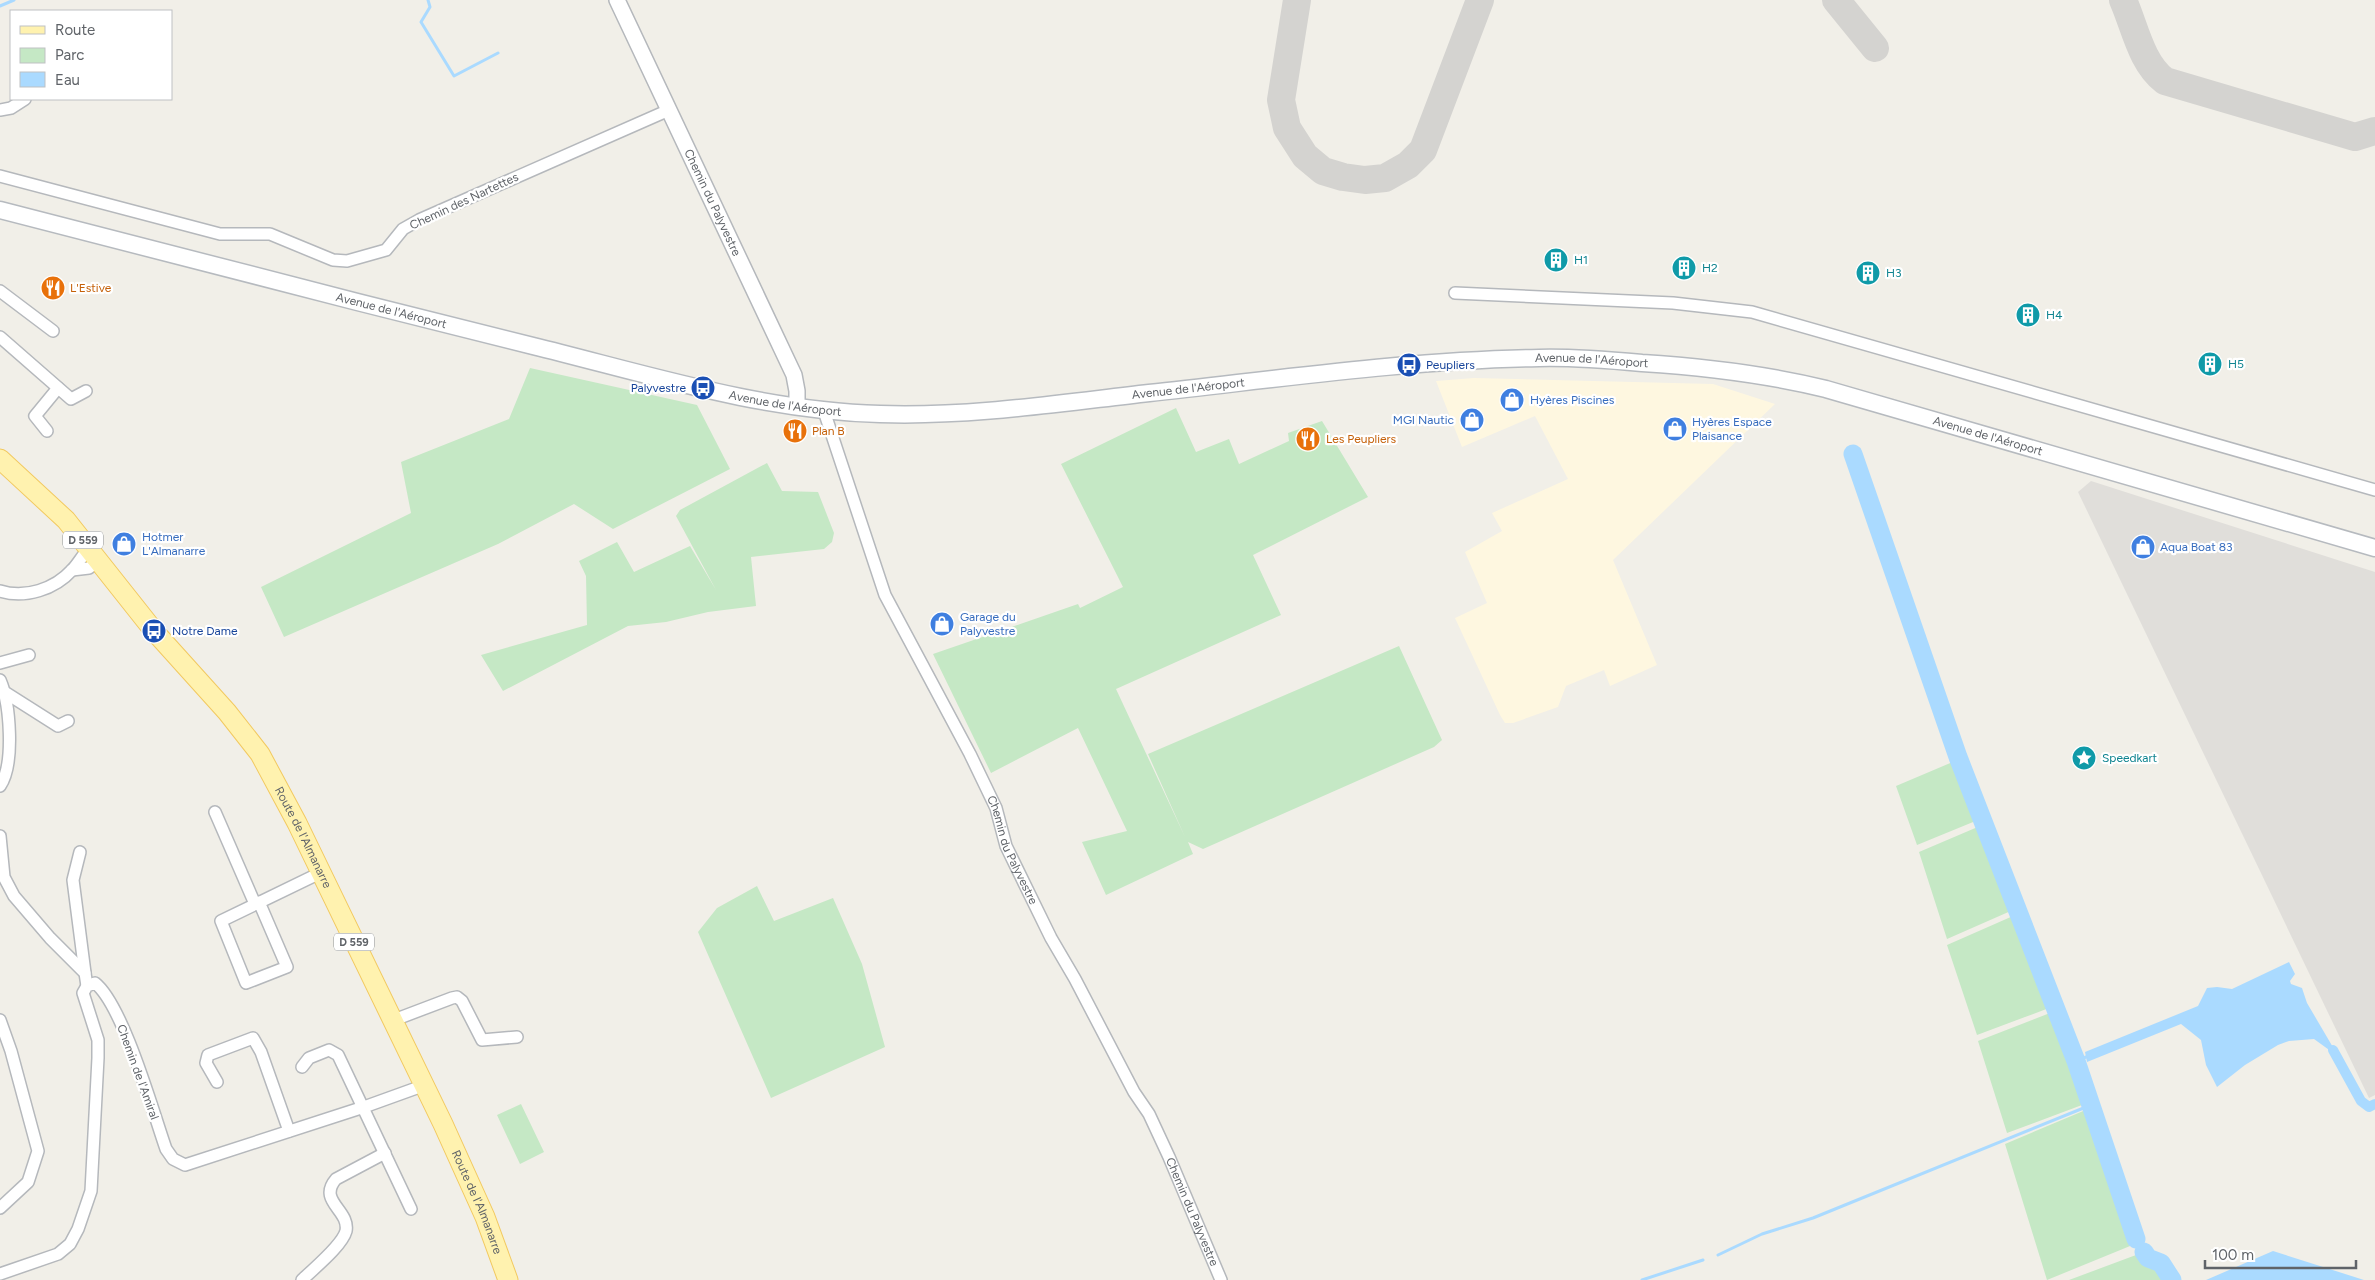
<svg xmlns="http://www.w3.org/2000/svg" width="2375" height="1280" font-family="Figtree,sans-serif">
<rect width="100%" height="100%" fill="#f1efe8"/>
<path fill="#fef7e0" d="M 1474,378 L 1713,384 L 1775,404 L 1613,560 L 1657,665 L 1610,686 L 1604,670 L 1566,686 L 1558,707 L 1513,723 L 1505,723 L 1500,715 L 1455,618 L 1487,603 L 1465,552 L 1502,531 L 1492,513 L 1568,479 L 1535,416 L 1462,447 L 1436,381 Z"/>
<path fill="#e0deda" d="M 2091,481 L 2375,572 L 2375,1095 L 2369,1098 L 2078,492 Z"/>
<path fill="#c5e8c5" d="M 530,368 L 697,405 L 730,469 L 613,529 L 574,504 L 498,544 L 284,637 L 261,587 L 411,513 L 401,462 L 509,419 Z
M 1176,408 L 1196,452 L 1229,439 L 1239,464 L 1289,441 L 1288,433 L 1322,421 L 1368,497 L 1253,555 L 1281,615 L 1116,689 L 1185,837 L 1148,754 L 1399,646 L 1442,740 L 1434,747 L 1203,849 L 1188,842 L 1193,854 L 1106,895 L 1082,842 L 1127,831 L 1078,728 L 991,773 L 933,654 L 1078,604 L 1080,608 L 1123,587 L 1061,464 Z
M 767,463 L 782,491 L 818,492 L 834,533 L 832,542 L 824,549 L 751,557 L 756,606 L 708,612 L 666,622 L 628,626 L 503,691 L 481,655 L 587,625 L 586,576 L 579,561 L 617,542 L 634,572 L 690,546 L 716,590 L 676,516 L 680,510 Z
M 1955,761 L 1978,820 L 1917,845 L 1896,786 Z
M 1980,826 L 2013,910 L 1947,939 L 1919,852 Z
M 757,886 L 774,921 L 833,898 L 862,964 L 885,1047 L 771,1098 L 698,932 L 717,908 Z
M 2013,916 L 2049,1008 L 1977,1035 L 1947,945 Z
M 2050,1013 L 2082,1105 L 2007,1133 L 1978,1041 Z
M 521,1104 L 544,1152 L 520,1164 L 497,1115 Z
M 2088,1109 L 2135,1244 L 2047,1280 L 2005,1144 Z
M 2144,1252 L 2168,1280 L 2069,1280 Z"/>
<path fill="#aadaff" d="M 2289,962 L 2295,974 L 2290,981 L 2291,984 L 2302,988 L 2307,1003 L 2334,1049 L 2332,1052 L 2314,1039 L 2289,1041 L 2278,1045 L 2245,1065 L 2217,1087 L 2206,1065 L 2201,1040 L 2181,1024 L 2087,1062 L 2085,1052 L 2198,1006 L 2207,988 L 2217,987 L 2232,989 Z
M 2273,1251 L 2364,1280 L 2206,1280 Z"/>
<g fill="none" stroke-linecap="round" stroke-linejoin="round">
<path stroke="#aadaff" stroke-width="3" d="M 428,0 L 430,7 L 421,22 L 454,76 L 498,53
M 0,6 L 14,0
M 2076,1061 L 2086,1057
M 1718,1255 L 1762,1234 L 1813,1218 L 2091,1105
M 1642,1280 L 1703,1260"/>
<path stroke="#aadaff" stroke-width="10" d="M 2333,1050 L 2361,1101 L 2369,1107 L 2375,1104"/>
<path stroke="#aadaff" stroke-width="19" d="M 1853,454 L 1958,757 L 2076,1061 L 2136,1239
M 2144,1252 L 2148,1258 L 2161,1263 L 2172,1280"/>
<path stroke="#d4d3d0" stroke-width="28" d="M 1297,0 L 1281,100 L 1287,128 L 1305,156 L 1323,171 L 1343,177 L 1365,180 L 1385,178 L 1408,165 L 1423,150 L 1480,0
M 1836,0 L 1875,48
M 2123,0 C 2135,27 2141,63 2165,81 L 2355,137 L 2375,131"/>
<defs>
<g id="minor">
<path d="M 0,110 L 11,108 L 25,99"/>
<path d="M 0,176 L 220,234 L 270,234 L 333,260 L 347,261 L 386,250 L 403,229 L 419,220 L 669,110"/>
<path d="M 0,291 L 53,331"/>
<path d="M 1455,293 L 1673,303 L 1752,312 L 2375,490"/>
<path d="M 0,337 L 71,399 L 86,391"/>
<path id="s1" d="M 826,410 L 826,417 L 885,595 L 970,754 L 996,808 L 1006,846 L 1051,938 L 1075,979 L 1134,1092 L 1149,1114 L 1169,1157 L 1221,1280"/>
<path d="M 47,431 L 35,416 L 58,388"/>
<path d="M 72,570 L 89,568 L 99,560"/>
<path d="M 0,591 C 25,599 55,589 72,570 C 79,563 82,555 90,548"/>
<path d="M 0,663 L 29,655"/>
<path d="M 0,680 C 10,703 15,764 0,786"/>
<path d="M 6,693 L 58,726 L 68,721"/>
<path d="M 215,812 L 255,904"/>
<path d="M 0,836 L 4,877 L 14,896 L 50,938 L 85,973 L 87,986"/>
<path d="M 80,852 L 73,880 L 85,973"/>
<path d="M 259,902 L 287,967 L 246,983 L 221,921 L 320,873"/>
<path d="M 0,1020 L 11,1051 L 38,1151 L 28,1182 L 0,1208"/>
<path d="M 394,1020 L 452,998 L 457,997 L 462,1001 L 482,1040 L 517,1037"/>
<path d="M 302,1067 L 309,1058 L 329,1050 L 338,1055 L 411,1209"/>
<path d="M 217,1082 L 206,1063 L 208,1055 L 253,1038 L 261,1052 L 289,1131"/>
<path d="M 0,1274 L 58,1254 L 70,1244 L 78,1229 L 91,1191 L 98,1058 L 98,1040 L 83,993 L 87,986 L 95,983 C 123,1005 153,1112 166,1149 L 173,1159 L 185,1165 L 364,1107 L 425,1085"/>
<path d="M 302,1280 C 313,1269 342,1246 346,1231 C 350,1210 317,1201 336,1179 L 385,1153"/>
</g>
<g id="tertiary">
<path id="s2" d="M 617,0 L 794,375 L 797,391 L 797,406"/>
</g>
<g id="secondary">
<path id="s3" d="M 0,210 C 178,256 355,302 533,346 C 647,374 762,411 880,414 C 970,417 1060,403 1149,393 C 1279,379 1409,360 1539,358 C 1573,357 1608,360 1642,363 C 1705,367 1765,374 1826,389 L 2375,548"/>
</g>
<g id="primary">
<path id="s4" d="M 0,459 L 66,520 L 154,631 L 227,712 L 260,754 L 297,823 L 443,1124 L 485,1217 L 508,1280"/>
</g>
</defs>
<use href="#minor" stroke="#b5b8bc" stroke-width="14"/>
<use href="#tertiary" stroke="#b5b8bc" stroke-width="18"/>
<use href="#secondary" stroke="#b6babf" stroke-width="19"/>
<use href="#primary" stroke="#f2c960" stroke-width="21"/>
<use href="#minor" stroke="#fff" stroke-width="11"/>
<use href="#tertiary" stroke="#fff" stroke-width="15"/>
<use href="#secondary" stroke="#fff" stroke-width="16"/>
<use href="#primary" stroke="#fff2af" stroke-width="19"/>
</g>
<defs>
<symbol id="building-disc" viewBox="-11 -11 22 22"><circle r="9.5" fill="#0f9aa8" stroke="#fff"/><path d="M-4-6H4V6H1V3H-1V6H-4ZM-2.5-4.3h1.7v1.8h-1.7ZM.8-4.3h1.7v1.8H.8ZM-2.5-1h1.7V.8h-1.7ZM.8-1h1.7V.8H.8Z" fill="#fff"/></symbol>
<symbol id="restaurant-disc" viewBox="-11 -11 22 22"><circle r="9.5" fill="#e8710a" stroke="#fff"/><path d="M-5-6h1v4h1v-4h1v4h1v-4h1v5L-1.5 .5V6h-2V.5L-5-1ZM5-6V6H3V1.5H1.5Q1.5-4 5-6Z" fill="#fff"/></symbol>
<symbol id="bus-disc" viewBox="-11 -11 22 22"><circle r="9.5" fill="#1a4fb4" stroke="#fff"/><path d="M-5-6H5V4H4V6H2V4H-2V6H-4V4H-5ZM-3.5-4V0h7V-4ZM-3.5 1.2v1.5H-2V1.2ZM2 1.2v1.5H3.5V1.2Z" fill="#fff"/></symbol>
<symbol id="shop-disc" viewBox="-11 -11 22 22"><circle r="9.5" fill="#3f7fe0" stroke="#fff"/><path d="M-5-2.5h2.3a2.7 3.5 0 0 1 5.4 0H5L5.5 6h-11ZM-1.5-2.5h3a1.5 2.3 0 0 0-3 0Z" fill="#fff"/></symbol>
<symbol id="sight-disc" viewBox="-11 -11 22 22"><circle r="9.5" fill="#0f9aa8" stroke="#fff"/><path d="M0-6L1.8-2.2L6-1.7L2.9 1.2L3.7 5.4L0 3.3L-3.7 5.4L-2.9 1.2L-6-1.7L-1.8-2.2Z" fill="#fff"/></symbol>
</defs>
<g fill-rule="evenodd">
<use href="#building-disc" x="1542" y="246" width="28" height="28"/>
<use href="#building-disc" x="1670" y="254" width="28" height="28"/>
<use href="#building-disc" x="1854" y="259" width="28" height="28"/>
<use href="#restaurant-disc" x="39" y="274" width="28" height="28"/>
<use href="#building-disc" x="2014" y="301" width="28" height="28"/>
<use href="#building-disc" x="2196" y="350" width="28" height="28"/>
<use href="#bus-disc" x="1395" y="351" width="28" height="28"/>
<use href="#bus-disc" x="689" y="374" width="28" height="28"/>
<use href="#shop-disc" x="1498" y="386" width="28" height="28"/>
<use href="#shop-disc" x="1458" y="406" width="28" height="28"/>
<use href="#shop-disc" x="1661" y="415" width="28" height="28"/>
<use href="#restaurant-disc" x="781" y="417" width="28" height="28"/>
<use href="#restaurant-disc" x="1294" y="425" width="28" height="28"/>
<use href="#shop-disc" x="110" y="530" width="28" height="28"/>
<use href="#shop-disc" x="2129" y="533" width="28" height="28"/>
<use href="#shop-disc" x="928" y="610" width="28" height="28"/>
<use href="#bus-disc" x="140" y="617" width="28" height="28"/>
<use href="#sight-disc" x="2070" y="744" width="28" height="28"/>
</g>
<g text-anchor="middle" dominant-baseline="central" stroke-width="4.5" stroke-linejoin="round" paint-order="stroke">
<g fill="#fff" stroke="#8f9295" stroke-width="1">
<rect x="63" y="531.5" width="40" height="17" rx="4"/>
<rect x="334" y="933.5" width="40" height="17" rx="4"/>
</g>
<g font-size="11" font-weight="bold" fill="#5f6368">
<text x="83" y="540">D 559</text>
<text x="354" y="942">D 559</text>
</g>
<g font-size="12" fill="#5f6368" stroke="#fff">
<text transform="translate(464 201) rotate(-25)">Chemin des Nartettes</text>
<text stroke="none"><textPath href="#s2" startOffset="224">Chemin du Palyvestre</textPath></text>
<text stroke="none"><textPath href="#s3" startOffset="404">Avenue de l'Aéroport</textPath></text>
<text stroke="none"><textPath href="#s3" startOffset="1619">Avenue de l'Aéroport</textPath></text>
<text stroke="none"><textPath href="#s3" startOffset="1214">Avenue de l'Aéroport</textPath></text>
<text stroke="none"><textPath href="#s3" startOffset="809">Avenue de l'Aéroport</textPath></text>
<text stroke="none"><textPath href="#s3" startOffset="2024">Avenue de l'Aéroport</textPath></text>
<text stroke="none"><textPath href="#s4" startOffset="488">Route de l'Almanarre</textPath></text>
<text stroke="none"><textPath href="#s1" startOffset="480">Chemin du Palyvestre</textPath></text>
<text transform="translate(138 1072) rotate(70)">Chemin de l'Amiral</text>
<text stroke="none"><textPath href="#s4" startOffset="892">Route de l'Almanarre</textPath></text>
<text stroke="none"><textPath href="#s1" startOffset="885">Chemin du Palyvestre</textPath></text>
</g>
<g font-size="12" fill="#0d838f" stroke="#fff" text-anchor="start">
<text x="1574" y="260">H1</text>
<text x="1702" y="268">H2</text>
<text x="1886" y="273">H3</text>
<text x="2046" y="315">H4</text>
<text x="2228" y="364">H5</text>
<text x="2102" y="758">Speedkart</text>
</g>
<g font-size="12" fill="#c56008" stroke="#fff" text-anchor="start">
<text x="70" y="288">L'Estive</text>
<text x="812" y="431">Plan B</text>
<text x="1326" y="439">Les Peupliers</text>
</g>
<g font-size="12" fill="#164399" stroke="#fff" text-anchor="start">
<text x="1426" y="365">Peupliers</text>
<text x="686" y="388" text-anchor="end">Palyvestre</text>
<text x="172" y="631">Notre Dame</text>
</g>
<g font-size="12" fill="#366cbe" stroke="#fff" text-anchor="start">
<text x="1530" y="400">Hyères Piscines</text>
<text x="1454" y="420" text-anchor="end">MGI Nautic</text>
<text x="1692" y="422">Hyères Espace<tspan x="1692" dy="14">Plaisance</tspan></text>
<text x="142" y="537">Hotmer<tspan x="142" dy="14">L'Almanarre</tspan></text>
<text x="2160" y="547">Aqua Boat 83</text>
<text x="960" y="617">Garage du<tspan x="960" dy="14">Palyvestre</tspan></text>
</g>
</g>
<rect x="10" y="10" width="162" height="90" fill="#ffffff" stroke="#bfc1c3"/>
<rect x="20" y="26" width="25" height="8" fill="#fff2af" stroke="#bfc1c3"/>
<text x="55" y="35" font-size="15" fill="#5f6368">Route</text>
<rect x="20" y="48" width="25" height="15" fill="#c5e8c5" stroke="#bfc1c3"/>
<text x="55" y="60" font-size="15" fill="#5f6368">Parc</text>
<rect x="20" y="72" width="25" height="15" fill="#aadaff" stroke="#bfc1c3"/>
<text x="55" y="85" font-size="15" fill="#5f6368">Eau</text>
<path d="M2205 1260v8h151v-8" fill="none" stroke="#5f6368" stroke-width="2.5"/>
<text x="2212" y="1260" font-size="15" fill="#5f6368" stroke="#ffffff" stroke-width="4" paint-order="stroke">100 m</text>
</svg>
